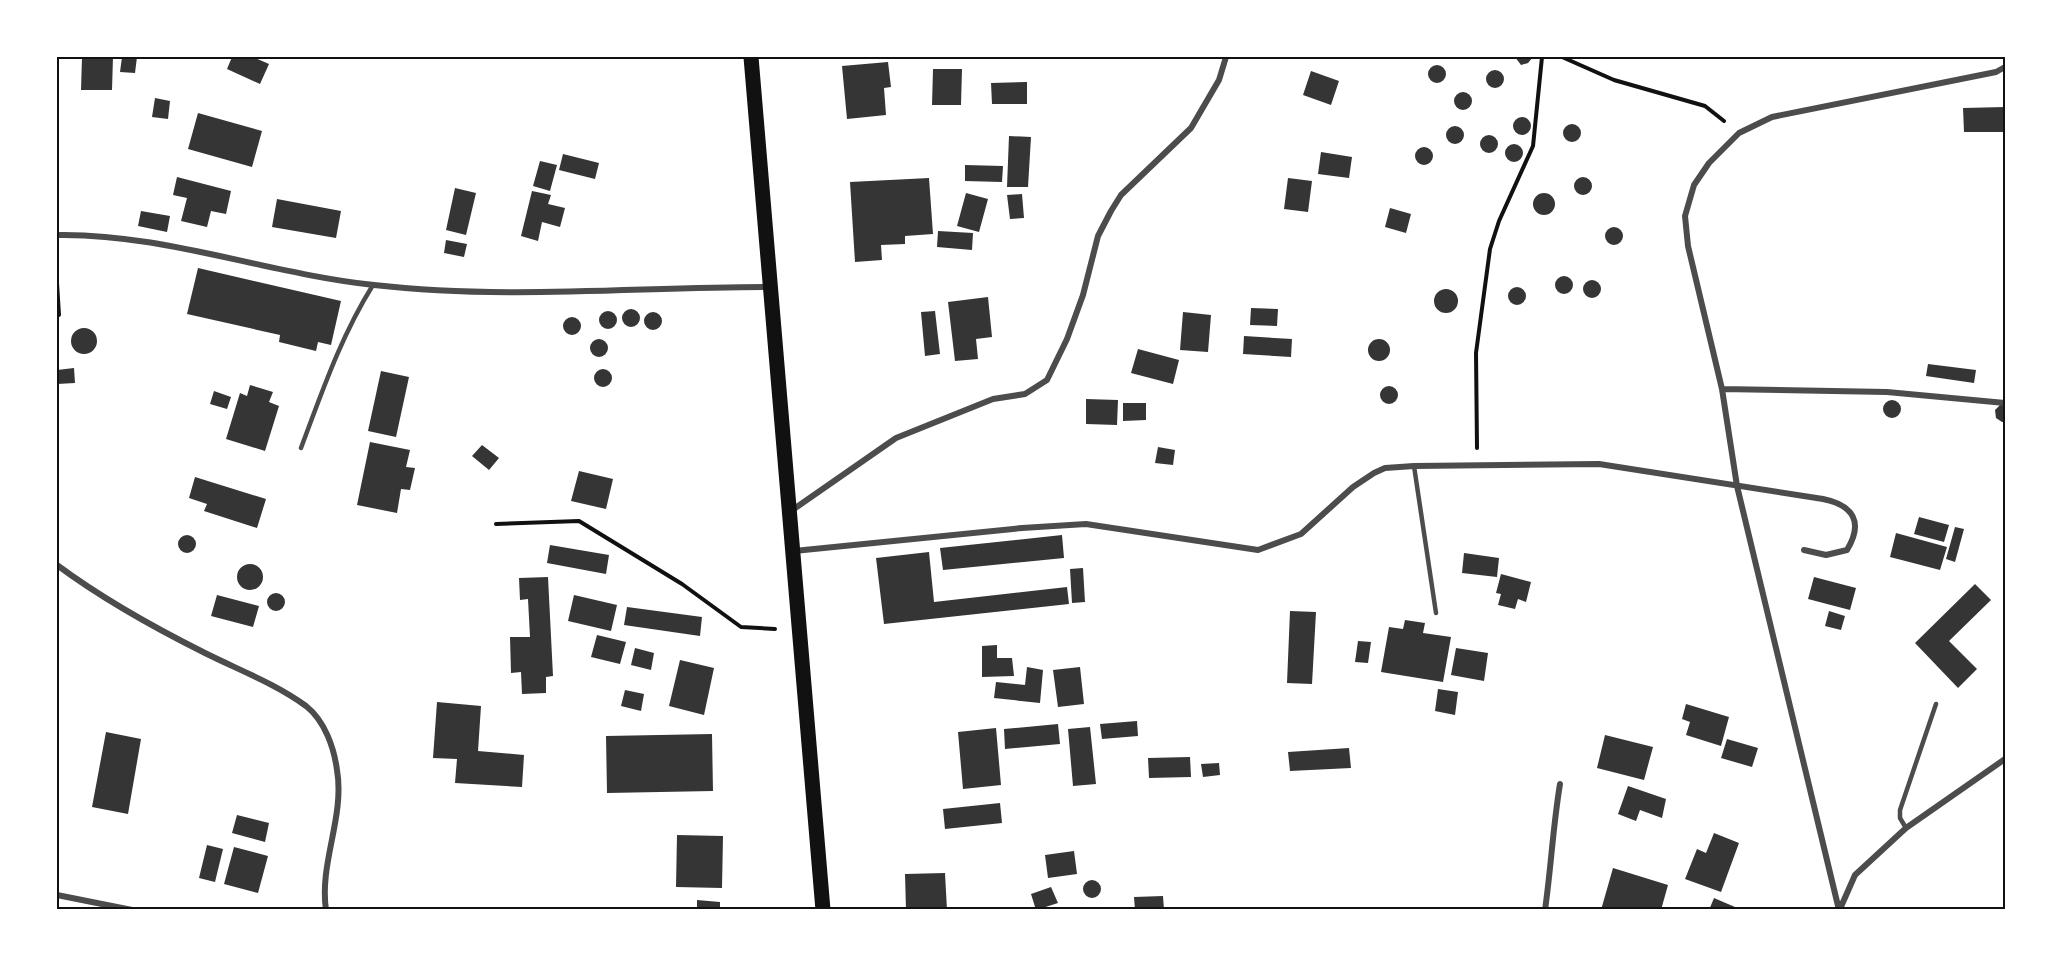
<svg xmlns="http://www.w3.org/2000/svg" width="2062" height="967" font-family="Commissioner,sans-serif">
<rect width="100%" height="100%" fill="#fff"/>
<path fill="#353535" d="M 82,57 L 113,57 L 112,90 L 81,90 Z
M 122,57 L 137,57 L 135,73 L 120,72 Z
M 232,57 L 253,57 L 269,64 L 260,84 L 227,69 Z
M 1515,57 L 1533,57 L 1528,63 L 1521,65 Z
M 888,62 L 891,87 L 884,88 L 886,115 L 847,119 L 842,66 Z
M1428 74a9 9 0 1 1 18 0a9 9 0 1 1-18 0Z
M 933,69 L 962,69 L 961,105 L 932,105 Z
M1486 79a9 9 0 1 1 18 0a9 9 0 1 1-18 0Z
M 1311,71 L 1339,81 L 1331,105 L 1303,95 Z
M 1027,82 L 1027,104 L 992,104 L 991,83 Z
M1454 101a9 9 0 1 1 18 0a9 9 0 1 1-18 0Z
M 155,98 L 170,101 L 168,119 L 152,117 Z
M 2005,107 L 2005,132 L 1964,132 L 1963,108 Z
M 198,113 L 262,131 L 252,167 L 188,149 Z
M1513 126a9 9 0 1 1 18 0a9 9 0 1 1-18 0Z
M1563 133a9 9 0 1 1 18 0a9 9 0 1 1-18 0Z
M1446 135a9 9 0 1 1 18 0a9 9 0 1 1-18 0Z
M1480 144a9 9 0 1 1 18 0a9 9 0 1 1-18 0Z
M 1009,136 L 1031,137 L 1028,187 L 1007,187 Z
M1505 153a9 9 0 1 1 18 0a9 9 0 1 1-18 0Z
M1415 156a9 9 0 1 1 18 0a9 9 0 1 1-18 0Z
M 1321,152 L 1352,157 L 1349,178 L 1318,174 Z
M 563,154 L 599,163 L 595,179 L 559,170 Z
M 540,161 L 557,165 L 550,191 L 533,186 Z
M 965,165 L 1003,166 L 1002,182 L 965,181 Z
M 177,177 L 231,191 L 226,214 L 211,211 L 207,227 L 181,221 L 187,198 L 173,195 Z
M1574 186a9 9 0 1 1 18 0a9 9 0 1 1-18 0Z
M 929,178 L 933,234 L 905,236 L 905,244 L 881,245 L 882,260 L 855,262 L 850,182 Z
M 1288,178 L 1312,181 L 1308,212 L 1284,209 Z
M 455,188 L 476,193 L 466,235 L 446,230 Z
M 532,191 L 551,195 L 548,204 L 565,208 L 560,227 L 542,222 L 538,241 L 521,236 Z
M1533 204a11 11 0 1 1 22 0a11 11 0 1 1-22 0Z
M 966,193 L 988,199 L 979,232 L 957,226 Z
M 1022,194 L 1024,218 L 1010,219 L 1007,195 Z
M 277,199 L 341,211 L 336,238 L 272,227 Z
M 1390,208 L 1411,214 L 1406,233 L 1385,227 Z
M 141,211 L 170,216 L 167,232 L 138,226 Z
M1605 236a9 9 0 1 1 18 0a9 9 0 1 1-18 0Z
M 938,231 L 973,233 L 972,250 L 937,247 Z
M 446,240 L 467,244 L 464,257 L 444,253 Z
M 198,268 L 341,301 L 331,345 L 318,342 L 316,351 L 279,342 L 280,335 L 187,314 Z
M1555 285a9 9 0 1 1 18 0a9 9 0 1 1-18 0Z
M1583 289a9 9 0 1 1 18 0a9 9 0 1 1-18 0Z
M1508 296a9 9 0 1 1 18 0a9 9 0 1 1-18 0Z
M1434 301a12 12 0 1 1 24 0a12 12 0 1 1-24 0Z
M 988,297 L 992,337 L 976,339 L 978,359 L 955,361 L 948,302 Z
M 1251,308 L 1278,309 L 1277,326 L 1250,325 Z
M622 318a9 9 0 1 1 18 0a9 9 0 1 1-18 0Z
M599 320a9 9 0 1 1 18 0a9 9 0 1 1-18 0Z
M 935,311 L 940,354 L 925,356 L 921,312 Z
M644 321a9 9 0 1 1 18 0a9 9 0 1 1-18 0Z
M 1183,312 L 1211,315 L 1208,352 L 1180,350 Z
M563 326a9 9 0 1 1 18 0a9 9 0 1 1-18 0Z
M71 341a13 13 0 1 1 26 0a13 13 0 1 1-26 0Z
M 1244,336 L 1292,339 L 1291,357 L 1243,354 Z
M1368 350a11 11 0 1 1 22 0a11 11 0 1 1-22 0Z
M590 348a9 9 0 1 1 18 0a9 9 0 1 1-18 0Z
M 1138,349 L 1179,360 L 1173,384 L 1131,373 Z
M 1928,364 L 1976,370 L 1974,383 L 1926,376 Z
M 74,368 L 75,383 L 57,384 L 57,370 Z
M594 378a9 9 0 1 1 18 0a9 9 0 1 1-18 0Z
M 381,371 L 409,377 L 396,437 L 368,431 Z
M 250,385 L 273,392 L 269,402 L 279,406 L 265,451 L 226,439 L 240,393 L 247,396 Z
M1380 395a9 9 0 1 1 18 0a9 9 0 1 1-18 0Z
M 214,391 L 231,397 L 227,409 L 210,404 Z
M 1086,399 L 1118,400 L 1117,425 L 1086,424 Z
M1883 409a9 9 0 1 1 18 0a9 9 0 1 1-18 0Z
M 1123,403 L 1146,403 L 1146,420 L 1123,421 Z
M 2005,404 L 2005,422 L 2002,422 L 1996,418 L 1995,410 L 2000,405 Z
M 370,442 L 410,450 L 406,467 L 415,468 L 410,490 L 401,489 L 397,513 L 357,505 Z
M 482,445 L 499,458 L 489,470 L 472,456 Z
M 1158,447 L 1175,450 L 1173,465 L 1155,463 Z
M 579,471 L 613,479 L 606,509 L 571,501 Z
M 195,477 L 266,499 L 257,528 L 204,511 L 207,504 L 189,498 Z
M 1919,517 L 1949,525 L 1944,542 L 1914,534 Z
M 1955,527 L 1964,529 L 1955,562 L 1946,559 Z
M 1896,533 L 1947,547 L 1940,570 L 1890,557 Z
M178 544a9 9 0 1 1 18 0a9 9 0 1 1-18 0Z
M 1062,535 L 1064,558 L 943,570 L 940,548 Z
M 550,545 L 609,555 L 606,574 L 547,563 Z
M 929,552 L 934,602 L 1067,587 L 1069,604 L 884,624 L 876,558 Z
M 1464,553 L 1499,558 L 1497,577 L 1462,573 Z
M237 577a13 13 0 1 1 26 0a13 13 0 1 1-26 0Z
M 1083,568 L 1085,602 L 1072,603 L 1070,569 Z
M 1501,574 L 1531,582 L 1526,602 L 1518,599 L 1515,609 L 1498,605 L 1501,594 L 1496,593 Z
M 548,577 L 553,676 L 546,677 L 546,693 L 522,694 L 521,672 L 511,673 L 510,637 L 530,637 L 528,599 L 520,600 L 519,578 Z
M 1814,577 L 1856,588 L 1850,610 L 1808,599 Z
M 1975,584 L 1991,600 L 1949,641 L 1977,669 L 1958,688 L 1915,643 Z
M267 602a9 9 0 1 1 18 0a9 9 0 1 1-18 0Z
M 217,595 L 259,606 L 253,627 L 211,616 Z
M 574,595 L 617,605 L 611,631 L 568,621 Z
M 627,607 L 702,617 L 700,636 L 624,625 Z
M 1290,611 L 1316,612 L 1312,684 L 1287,683 Z
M 1829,611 L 1845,616 L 1841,630 L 1825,626 Z
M 1405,620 L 1425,623 L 1423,633 L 1451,637 L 1443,682 L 1381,672 L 1389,627 L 1403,629 Z
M 597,635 L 626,642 L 620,664 L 591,657 Z
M 1358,641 L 1371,642 L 1368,663 L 1355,662 Z
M 997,645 L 997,658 L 1012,658 L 1014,676 L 982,677 L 982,646 Z
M 635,648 L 654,653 L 651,670 L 631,665 Z
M 1456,648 L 1488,653 L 1484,681 L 1451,675 Z
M 680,660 L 714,668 L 704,715 L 669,706 Z
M 1027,667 L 1043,670 L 1040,703 L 994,698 L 996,682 L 1025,685 Z
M 1080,667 L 1084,704 L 1058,707 L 1053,670 Z
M 1438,689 L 1458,692 L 1455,715 L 1435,711 Z
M 625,690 L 644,694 L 641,711 L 621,706 Z
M 437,702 L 481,706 L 478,751 L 524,755 L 522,787 L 455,783 L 457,759 L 433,758 Z
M 1686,704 L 1729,717 L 1721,746 L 1686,735 L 1690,722 L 1682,719 Z
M 1137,721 L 1138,736 L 1102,739 L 1100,724 Z
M 1058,724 L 1060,744 L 1005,749 L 1004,729 Z
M 1090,727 L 1096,784 L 1073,786 L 1068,729 Z
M 996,728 L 1001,785 L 963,789 L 958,732 Z
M 106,732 L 141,739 L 128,814 L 92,807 Z
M 712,734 L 713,791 L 607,793 L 606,736 Z
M 1605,735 L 1653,747 L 1644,780 L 1597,768 Z
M 1727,739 L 1758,748 L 1752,767 L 1721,758 Z
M 1349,748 L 1351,768 L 1290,771 L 1288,752 Z
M 1190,757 L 1191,777 L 1149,778 L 1148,758 Z
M 1219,763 L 1220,775 L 1203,777 L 1201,764 Z
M 1628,786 L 1666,799 L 1662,818 L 1640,810 L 1636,821 L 1618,814 Z
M 1000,803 L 1002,823 L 945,829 L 943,809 Z
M 237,815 L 269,823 L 265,842 L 232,833 Z
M 1714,833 L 1739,843 L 1721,892 L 1685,879 L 1697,849 L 1706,853 Z
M 677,835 L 723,836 L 722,888 L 676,887 Z
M 207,845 L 223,849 L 215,882 L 199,878 Z
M 234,847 L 268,856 L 258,893 L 224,884 Z
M 1074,851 L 1077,874 L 1048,878 L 1045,855 Z
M 1613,868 L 1668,885 L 1661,910 L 1601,910 Z
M 945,873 L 947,910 L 906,910 L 905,874 Z
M1083 889a9 9 0 1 1 18 0a9 9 0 1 1-18 0Z
M 1051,887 L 1058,903 L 1036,910 L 1031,894 Z
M 1163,896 L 1164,910 L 1135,910 L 1134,897 Z
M 1714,898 L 1742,910 L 1709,910 Z
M 697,900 L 720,902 L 720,910 L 697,910 Z"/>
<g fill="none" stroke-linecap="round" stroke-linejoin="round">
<path stroke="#111" stroke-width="4" d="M 1562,57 L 1614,80 L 1705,106 L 1724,121
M 57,283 L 59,315
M 1477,448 L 1476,353 L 1490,249 L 1499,221 L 1533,146 L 1542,57
M 496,524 L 579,521 L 682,584 L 741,627 L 775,629"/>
<path stroke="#4c4c4c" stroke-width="4.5" d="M 301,448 C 322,392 341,336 373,285
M 1414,466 L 1436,613
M 1906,828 L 1900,818 L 1900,810 L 1936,704"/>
<path stroke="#4c4c4c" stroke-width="6" d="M 57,235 C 162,233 269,274 374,285 C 506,300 637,287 768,287
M 1722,389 L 1887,392 L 2005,403
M 791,511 L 896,438 L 993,399 L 1025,394 L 1047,380 L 1067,339 L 1083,295 L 1098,236 L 1111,211 L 1121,195 L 1191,128 L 1219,80 L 1226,57
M 794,551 L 1022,528 L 1086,524 L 1258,550 L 1301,534 L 1353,487 L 1374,473 L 1385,468 L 1414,466 L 1599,464 L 1823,499 C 1853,505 1864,522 1847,550 L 1826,555 L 1804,550
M 57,565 C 104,600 153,627 205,653 C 239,670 276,684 306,706 C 325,721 334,748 337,770 C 345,817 319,863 326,910
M 57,895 L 132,910
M 1840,909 L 1855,875 L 1906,828 L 2005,759
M 1545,910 C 1551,868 1553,826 1560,784
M 1839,910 L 1737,486 L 1722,389 L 1688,246 L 1685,216 L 1694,185 L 1709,163 L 1739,133 L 1772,117 L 1996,72 L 2005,67"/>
<path stroke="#111" stroke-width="15" d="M 751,57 L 823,910"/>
</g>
<rect width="2062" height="967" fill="none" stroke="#ffffff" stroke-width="117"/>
<rect x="58" y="58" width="1946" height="850" fill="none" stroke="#111" stroke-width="2"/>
</svg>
